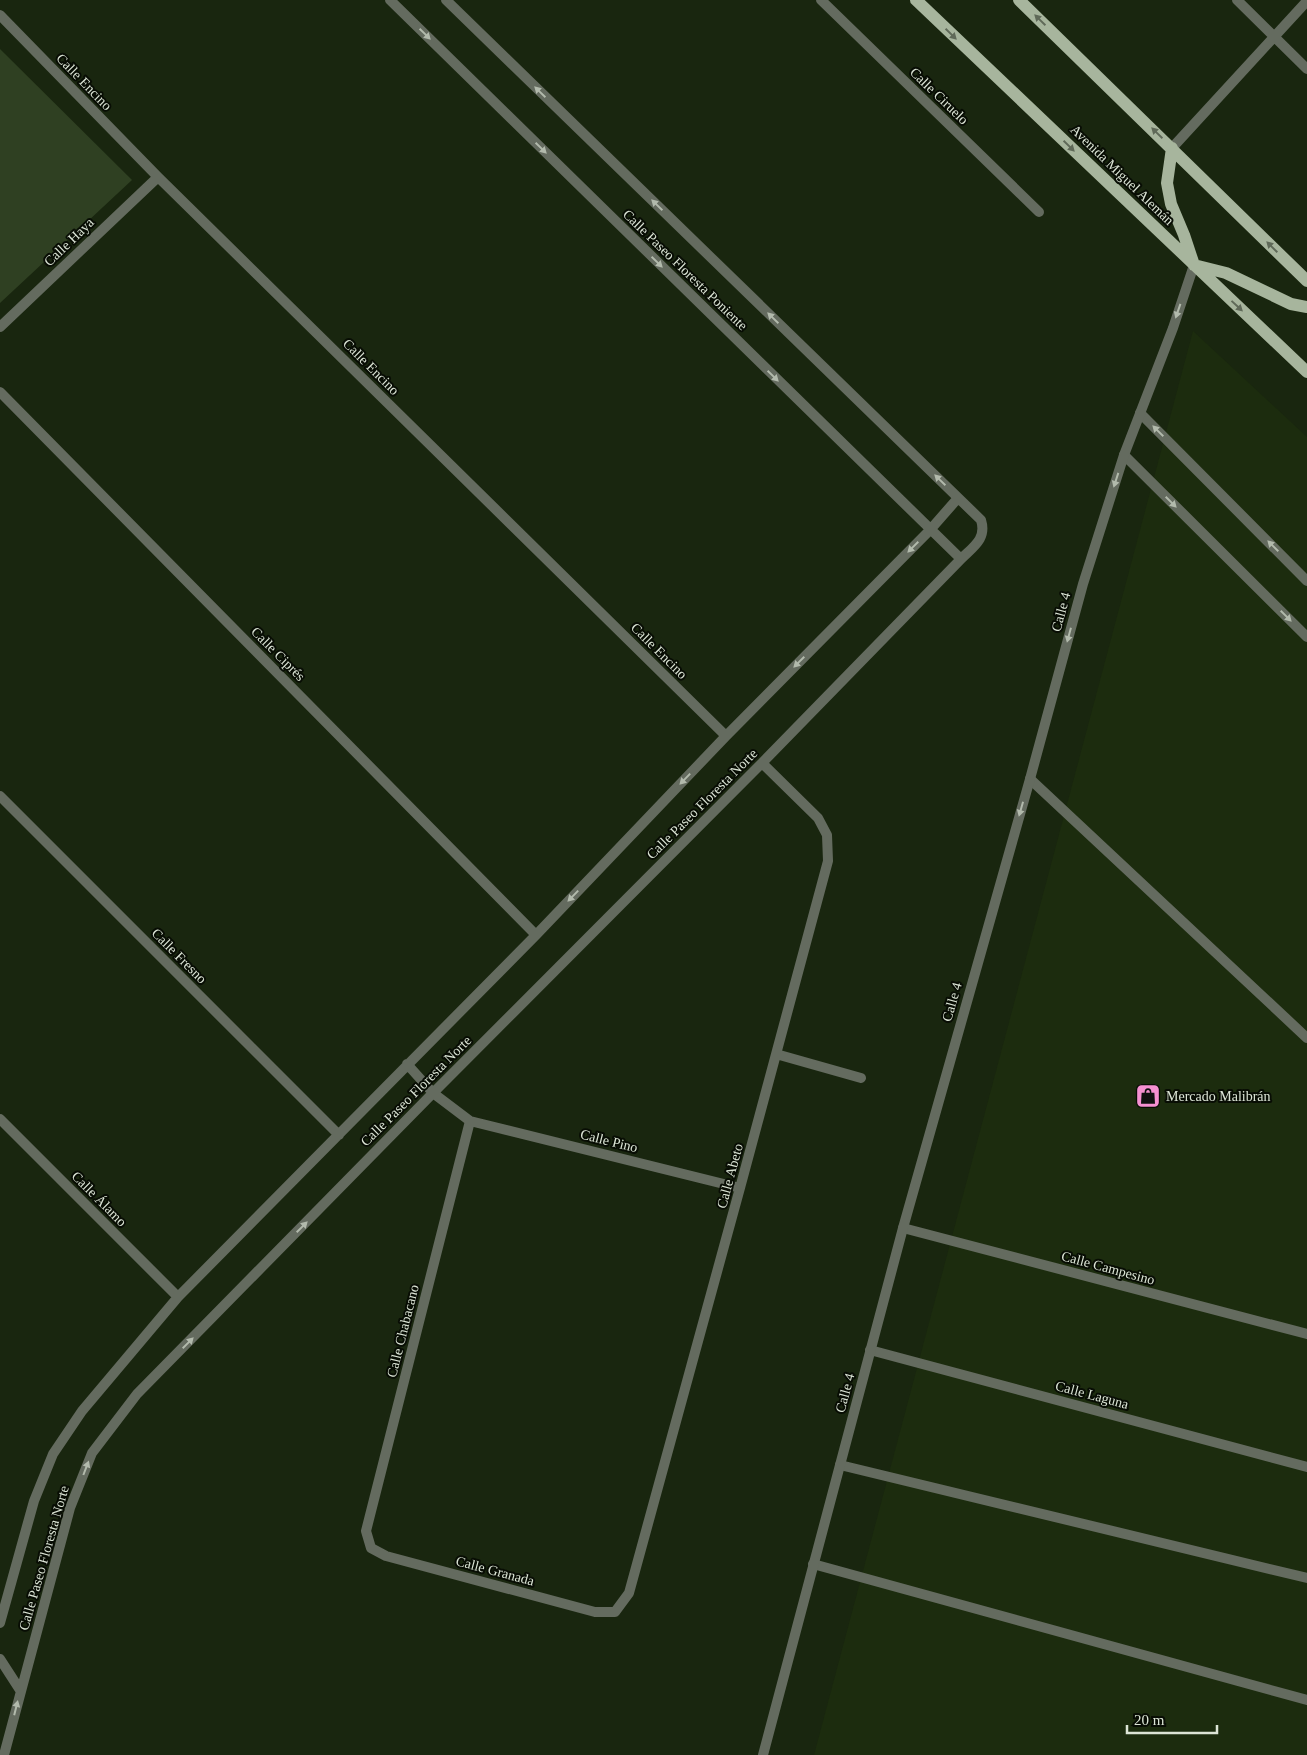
<svg xmlns="http://www.w3.org/2000/svg" width="1307" height="1755" font-family="Georgia,serif">
<rect width="100%" height="100%" fill="#19260f"/>
<path fill="#1c2c0e" d="M 1193,331 L 1307,437 L 1307,1755 L 814,1755 Z"/>
<path fill="#2f4022" d="M 0,49 L 132,180 L 0,303 Z"/>
<g fill="none" stroke-linecap="round" stroke-linejoin="round">
<path stroke="#646b5f" stroke-width="10" d="M 1140,413 L 1307,581
M 1124,455 L 1307,637
M 1030,779 L 1307,1038
M 903,1228 L 1307,1334
M 870,1350 L 1307,1467
M 840,1465 L 1307,1578
M 813,1564 L 1307,1700"/>
<path stroke="#646b5f" stroke-width="10" d="M 390,0 L 961,559
M 821,0 L 1039,212
M 1237,0 L 1307,69
M 0,15 L 158,177 L 726,736
M 1172,148 L 1307,1
M 0,327 L 158,177
M 0,392 L 536,935
M 0,796 L 339,1135
M 776,1054 L 861,1078
M 407,1064 L 433,1093 L 470,1121 L 740,1188
M 0,1119 L 178,1297
M 470,1121 L 366,1531 L 371,1548 L 386,1556 L 595,1612 L 615,1612 L 629,1593 L 740,1188 L 828,861 L 827,835 L 818,818 L 762,763
M 0,1623 L 34,1501 L 53,1454 L 82,1411 L 178,1297 L 536,935 L 726,736 L 930,530 L 958,498
M 0,1659 L 20,1690
M 4,1755 L 70,1508 L 92,1453 L 137,1394 L 433,1093 L 762,763 L 961,559 C 973,547 987,539 981,520 L 446,0
M 763,1755 L 903,1228 L 1030,779 L 1083,584 L 1124,455 L 1173,328 L 1194,265"/>
<path stroke="#a7b59d" stroke-width="12" d="M 916,0 L 1307,372
M 1019,0 L 1307,281
M 1172,148 L 1167,183 L 1171,204 L 1184,235 L 1194,265 L 1226,273 L 1291,304 L 1307,307"/>
</g>
<defs><path id="oneway-solid" d="M-6-.8H1V-3.2L6.5 0L1 3.2V.8H-6Z" transform="scale(1.25)"/></defs>
<g fill="#5f6958">
<use href="#oneway-solid" transform="translate(1040 20) rotate(-136)"/>
<use href="#oneway-solid" transform="translate(951 34) rotate(44)"/>
<use href="#oneway-solid" transform="translate(1157 133) rotate(-136)"/>
<use href="#oneway-solid" transform="translate(1069 146) rotate(44)"/>
<use href="#oneway-solid" transform="translate(1272 247) rotate(-135)"/>
<use href="#oneway-solid" transform="translate(1237 306) rotate(43)"/>
</g>
<g fill="#b2baac">
<use href="#oneway-solid" transform="translate(425 34) rotate(44)"/>
<use href="#oneway-solid" transform="translate(540 92) rotate(-136)"/>
<use href="#oneway-solid" transform="translate(541 148) rotate(44)"/>
<use href="#oneway-solid" transform="translate(657 205) rotate(-136)"/>
<use href="#oneway-solid" transform="translate(657 262) rotate(44)"/>
<use href="#oneway-solid" transform="translate(1178 311) rotate(109)"/>
<use href="#oneway-solid" transform="translate(773 318) rotate(-136)"/>
<use href="#oneway-solid" transform="translate(773 376) rotate(44)"/>
<use href="#oneway-solid" transform="translate(1158 431) rotate(-135)"/>
<use href="#oneway-solid" transform="translate(940 480) rotate(-136)"/>
<use href="#oneway-solid" transform="translate(1116 480) rotate(108)"/>
<use href="#oneway-solid" transform="translate(1171 502) rotate(45)"/>
<use href="#oneway-solid" transform="translate(1273 546) rotate(-135)"/>
<use href="#oneway-solid" transform="translate(913 547) rotate(135)"/>
<use href="#oneway-solid" transform="translate(1286 616) rotate(45)"/>
<use href="#oneway-solid" transform="translate(1069 635) rotate(105)"/>
<use href="#oneway-solid" transform="translate(799 662) rotate(135)"/>
<use href="#oneway-solid" transform="translate(685 779) rotate(134)"/>
<use href="#oneway-solid" transform="translate(1021 809) rotate(106)"/>
<use href="#oneway-solid" transform="translate(573 896) rotate(134)"/>
<use href="#oneway-solid" transform="translate(302 1227) rotate(-45)"/>
<use href="#oneway-solid" transform="translate(188 1343) rotate(-45)"/>
<use href="#oneway-solid" transform="translate(86 1468) rotate(-69)"/>
<use href="#oneway-solid" transform="translate(16 1708) rotate(-76)"/>
</g>
<defs>
<symbol id="shop-square" viewBox="-11 -11 22 22"><rect x="-9" y="-9" width="18" height="18" rx="4" fill="#f590d1" stroke="#080d04"/><path d="M-5-2.5h2.3a2.7 3.5 0 0 1 5.4 0H5L5.5 6h-11ZM-1.5-2.5h3a1.5 2.3 0 0 0-3 0Z" fill="#111"/></symbol>
</defs>
<g fill-rule="evenodd">
<use href="#shop-square" x="1134" y="1082" width="28" height="28"/>
</g>
<g text-anchor="middle" dominant-baseline="central" stroke-width="4" stroke-linejoin="round" paint-order="stroke">
<g font-size="14" fill="#dce5d6" stroke="#080d04">
<text transform="translate(84 82) rotate(46)">Calle Encino</text>
<text transform="translate(939 96) rotate(44)">Calle Ciruelo</text>
<text transform="translate(1122 175) rotate(44)">Avenida Miguel Alemán</text>
<text transform="translate(69 242) rotate(-44)">Calle Haya</text>
<text transform="translate(685 270) rotate(44)">Calle Paseo Floresta Poniente</text>
<text transform="translate(371 367) rotate(45)">Calle Encino</text>
<text transform="translate(1061 612) rotate(-75)">Calle 4</text>
<text transform="translate(659 651) rotate(45)">Calle Encino</text>
<text transform="translate(278 654) rotate(45)">Calle Ciprés</text>
<text transform="translate(702 804) rotate(-45)">Calle Paseo Floresta Norte</text>
<text transform="translate(179 956) rotate(45)">Calle Fresno</text>
<text transform="translate(952 1002) rotate(-74)">Calle 4</text>
<text transform="translate(416 1091) rotate(-45)">Calle Paseo Floresta Norte</text>
<text transform="translate(609 1141) rotate(14)">Calle Pino</text>
<text transform="translate(730 1176) rotate(-75)">Calle Abeto</text>
<text transform="translate(99 1199) rotate(45)">Calle Álamo</text>
<text transform="translate(1108 1268) rotate(15)">Calle Campesino</text>
<text transform="translate(403 1331) rotate(-76)">Calle Chabacano</text>
<text transform="translate(845 1393) rotate(-75)">Calle 4</text>
<text transform="translate(1092 1395) rotate(15)">Calle Laguna</text>
<text transform="translate(44 1558) rotate(-74)">Calle Paseo Floresta Norte</text>
<text transform="translate(495 1571) rotate(15)">Calle Granada</text>
</g>
<g font-size="14" fill="#dce5d6" stroke="#080d04" text-anchor="start">
<text x="1166" y="1096">Mercado Malibrán</text>
</g>
</g>
<path d="M1127 1725v8h90v-8" fill="none" stroke="#dce5d6" stroke-width="2.5"/>
<text x="1134" y="1725" font-size="15" fill="#dce5d6" stroke="#080d04" stroke-width="4" paint-order="stroke">20 m</text>
</svg>
